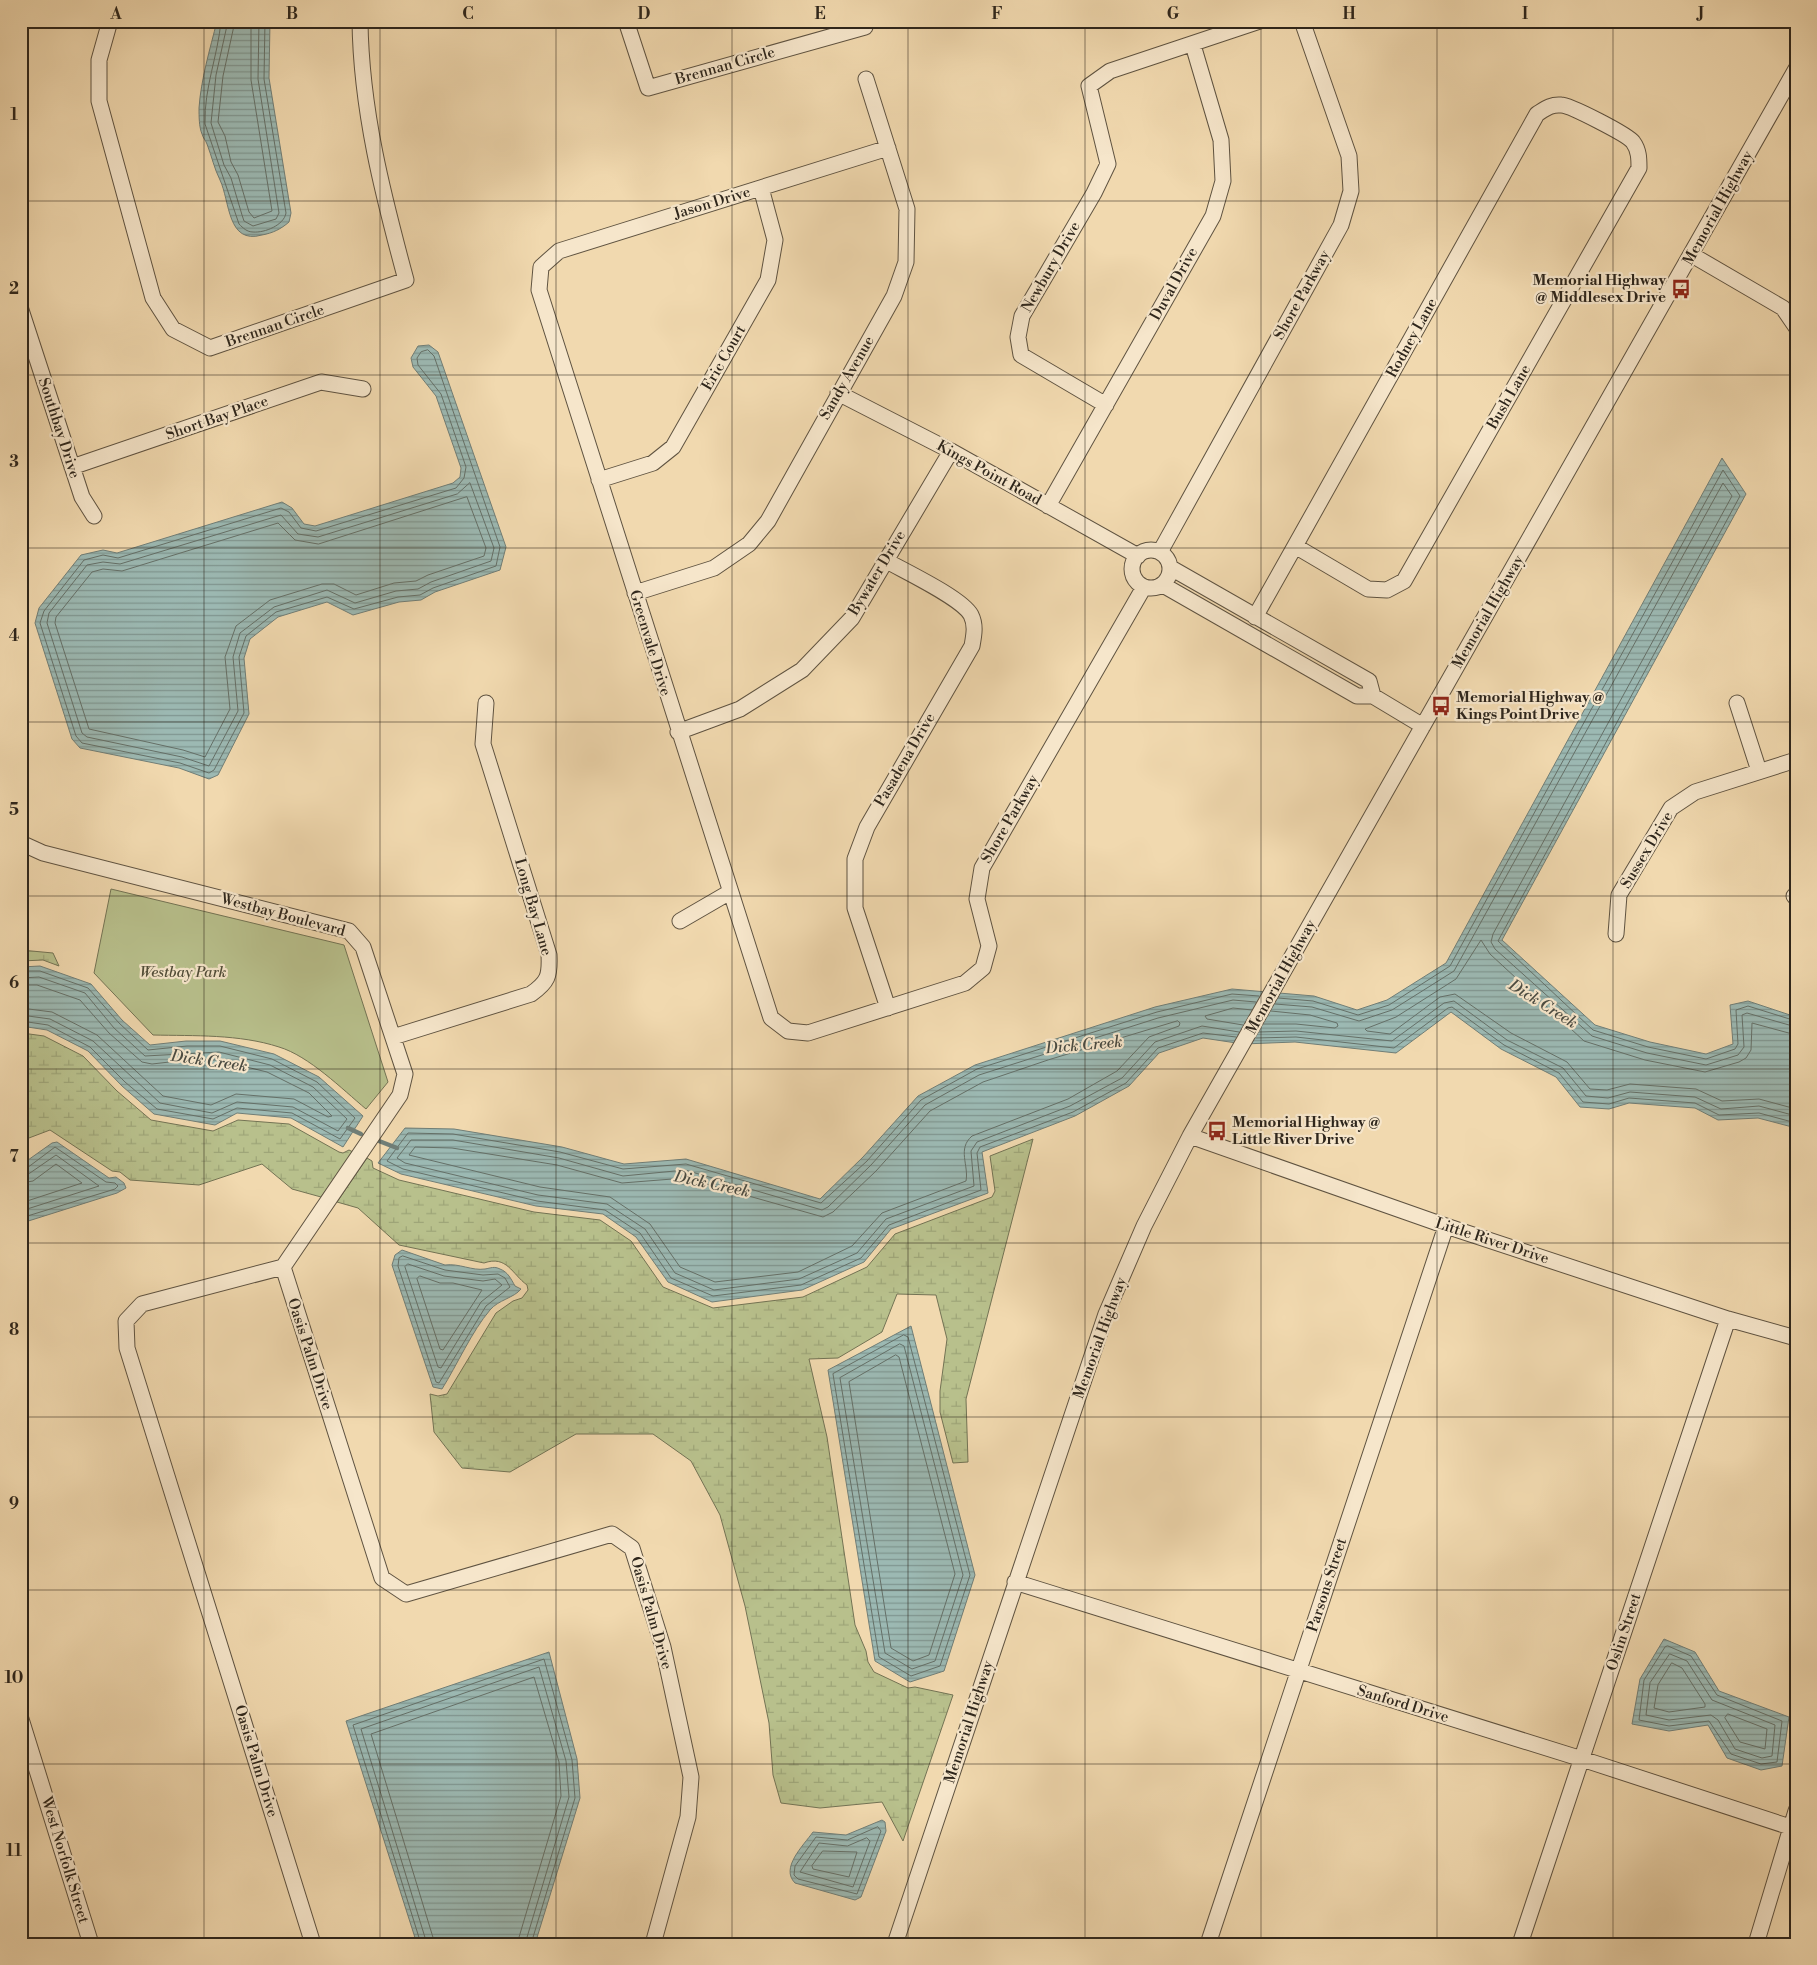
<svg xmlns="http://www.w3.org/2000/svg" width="1817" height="1965" font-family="'Libre Bodoni',serif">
<defs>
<pattern id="wetland-marsh" width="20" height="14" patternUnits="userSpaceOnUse" patternTransform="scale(1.25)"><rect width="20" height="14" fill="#b8c08c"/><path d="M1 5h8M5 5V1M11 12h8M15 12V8" fill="none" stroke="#9ea578"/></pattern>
<pattern id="water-rules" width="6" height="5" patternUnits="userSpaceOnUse" patternTransform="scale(1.25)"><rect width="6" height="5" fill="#9cb9b3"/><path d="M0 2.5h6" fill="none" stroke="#809691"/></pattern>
</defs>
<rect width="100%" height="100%" fill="#f1d9af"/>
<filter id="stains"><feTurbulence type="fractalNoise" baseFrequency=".004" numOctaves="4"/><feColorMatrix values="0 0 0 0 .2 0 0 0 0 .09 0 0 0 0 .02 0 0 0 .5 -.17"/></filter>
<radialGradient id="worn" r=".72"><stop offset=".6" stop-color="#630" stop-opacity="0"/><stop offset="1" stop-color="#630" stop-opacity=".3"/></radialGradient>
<path fill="#b8c08c" stroke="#737354" d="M 111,889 L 344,945 L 388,1082 L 366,1109 C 342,1089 309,1056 279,1047 C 239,1034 194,1036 153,1035 L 94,973 Z"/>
<path fill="url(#wetland-marsh)" stroke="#737354" d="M 21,950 L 53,953 L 59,966 L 43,960 L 21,961 Z
M 22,1033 L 44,1036 L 83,1056 L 117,1091 L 151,1120 L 213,1131 L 238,1120 L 289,1124 L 339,1152 L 343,1153 L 349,1150 L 353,1152 L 321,1197 L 292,1189 L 262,1164 L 199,1185 L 130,1180 L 120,1172 L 112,1171 L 50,1130 L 21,1141 Z
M 1033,1139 L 966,1399 L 968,1462 L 953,1463 L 940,1412 L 940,1391 L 947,1339 L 936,1295 L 897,1294 L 882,1332 L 838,1358 L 809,1359 L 827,1437 L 855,1625 L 866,1651 L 868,1662 L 874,1672 L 908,1688 L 915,1687 L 953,1695 L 903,1841 L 882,1802 L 820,1808 L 781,1803 L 773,1775 L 769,1723 L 745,1606 L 720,1515 L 691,1461 L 653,1434 L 576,1434 L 510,1472 L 462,1468 L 434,1432 L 430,1394 L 438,1396 L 447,1394 L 496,1313 L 513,1301 L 522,1298 L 528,1290 L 527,1285 C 512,1274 507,1255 484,1263 L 399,1245 L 358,1208 L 337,1202 L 367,1158 L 372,1161 L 373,1168 L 399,1180 L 534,1212 L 600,1220 L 631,1241 L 663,1287 L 713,1308 L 803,1297 L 867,1267 L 895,1234 L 992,1197 L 995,1191 L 990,1156 Z"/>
<path fill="url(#water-rules)" stroke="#707e77" d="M 217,21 L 270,21 L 269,78 L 291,213 L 289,222 C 281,229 273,233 262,235 C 227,245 230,201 220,180 C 214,168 212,157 207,144 C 206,141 203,138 202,134 C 199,127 199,116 199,108 C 201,79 210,49 217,21 Z
M 429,345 L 438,352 L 506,547 L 500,570 L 435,592 L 421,600 L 399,602 L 353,615 L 327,602 L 278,617 L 250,639 L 244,658 L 249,714 L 218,775 L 209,779 L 179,768 L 80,748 L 72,739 L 35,623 L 39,608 L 81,555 L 103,550 L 117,553 L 282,502 L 292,508 L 304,524 L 315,526 L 453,483 L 460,477 L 461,468 L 436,396 L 413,367 L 411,358 L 418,346 Z
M 1722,458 L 1746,494 L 1502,940 L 1595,1025 L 1650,1042 L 1706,1054 L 1733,1044 L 1730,1005 L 1748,1001 L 1796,1017 L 1796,1128 L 1758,1118 L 1718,1120 L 1695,1108 L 1629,1103 L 1609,1109 L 1580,1107 L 1556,1077 L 1501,1049 L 1451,1012 L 1396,1053 L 1295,1042 L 1243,1044 L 1203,1038 L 1159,1053 L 1129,1086 L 1075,1116 L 982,1152 L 988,1193 L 891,1229 L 864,1262 L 802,1290 L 712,1302 L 668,1282 L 636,1237 L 603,1214 L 536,1206 L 401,1174 L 378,1163 L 405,1128 L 454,1129 L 562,1147 L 624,1164 L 686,1159 L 820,1199 L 863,1157 L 918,1096 L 975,1065 L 1155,1007 L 1232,989 L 1314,996 L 1357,1010 L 1387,1000 L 1446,963 Z
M 40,966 L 91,984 L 122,1020 L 150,1045 L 186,1041 L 220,1041 L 274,1054 L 319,1077 L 363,1116 L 343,1147 L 291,1118 L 237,1113 L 215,1125 L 154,1114 L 122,1086 L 88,1051 L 47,1030 L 21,1026 L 21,967 Z
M 57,1142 L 109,1178 L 116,1177 L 124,1183 L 126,1188 L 117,1193 L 22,1223 L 21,1165 L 52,1143 Z
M 402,1250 L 445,1265 C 459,1263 472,1271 485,1269 C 491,1268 494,1266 500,1269 C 508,1272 511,1279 515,1286 L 521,1289 C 514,1298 498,1300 490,1310 C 472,1331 457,1365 442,1389 L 433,1387 L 392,1265 L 395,1255 Z
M 911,1326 L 975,1575 L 944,1671 L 910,1682 L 875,1661 L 828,1370 Z
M 1664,1639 L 1695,1652 L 1719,1691 L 1789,1717 L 1782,1766 L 1761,1770 L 1727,1758 L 1708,1725 L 1669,1731 L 1632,1724 L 1640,1679 Z
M 549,1652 L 577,1759 L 580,1798 L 535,1944 L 417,1944 L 346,1721 Z
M 882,1820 L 885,1822 L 886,1831 L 861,1897 L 855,1900 L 795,1883 C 780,1868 803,1846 813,1832 L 846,1835 Z"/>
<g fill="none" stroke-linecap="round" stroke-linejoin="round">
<path stroke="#657068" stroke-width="1" d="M 221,21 C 218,56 204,87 205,124 L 239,224 C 243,228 247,232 253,232 C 265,233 284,225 286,213 L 264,79 L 265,21
M 228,21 L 216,75 L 211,123 L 224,165 L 231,178 L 242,215 L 244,221 L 253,226 L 276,219 L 279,213 L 258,79 L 259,21
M 235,21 L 223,76 L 218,122 L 225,136 L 231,162 L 238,175 L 249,212 L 254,218 L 272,211 L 251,80 L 251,21
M 428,350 L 434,356 L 500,547 L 496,566 L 433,588 L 420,595 L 398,597 L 354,609 L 327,597 L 276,612 L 246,636 L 239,657 L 244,713 L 214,770 L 209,773 L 180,763 L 82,743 L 76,736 L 40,623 L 44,611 L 84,560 L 103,555 L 118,558 L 281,508 L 289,512 L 301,528 L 316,531 L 456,488 L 464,478 L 466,467 L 441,394 L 418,365 L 417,358 L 421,352 Z
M 470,483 L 494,548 L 491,561 L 431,582 L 418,589 L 396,591 L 355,603 L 327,590 L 274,607 L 240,633 L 233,657 L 238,711 L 209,766 L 182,757 L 87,737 L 82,733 L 47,623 L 49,613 L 87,565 L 103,562 L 120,564 L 281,515 L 298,534 L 318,537 L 457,494 Z
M 467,497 L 486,548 L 484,556 L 428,575 L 416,581 L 394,583 L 356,595 L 334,584 L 322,584 L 270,600 L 236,626 L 225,657 L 230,709 L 205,757 L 183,750 L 89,729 L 55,623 L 56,617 L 92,572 L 103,569 L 122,571 L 278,523 L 295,540 L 318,544 Z
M 21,971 L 40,971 L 88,988 L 119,1023 L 148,1050 L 187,1046 L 220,1046 L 272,1059 L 317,1082 L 355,1118 L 340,1139 L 292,1113 L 237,1108 L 213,1119 L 157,1109 L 125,1082 L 90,1047 L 48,1025 L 21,1021
M 21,978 L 39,977 L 85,993 L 114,1028 L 145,1056 L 219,1052 L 270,1065 L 313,1087 L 347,1119 L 338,1131 L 293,1107 L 237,1102 L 212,1113 L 160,1103 L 93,1041 L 50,1019 L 21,1015
M 21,985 L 37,985 L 80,1000 L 109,1033 L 142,1062 L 152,1064 L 187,1060 L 218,1060 L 267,1072 L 309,1093 L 332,1116 L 328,1117 L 294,1099 L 236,1094 L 211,1105 L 163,1096 L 97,1035 L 52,1012 L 21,1008
M 1278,998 L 1313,1001 L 1358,1015 L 1389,1005 L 1450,966 L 1723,470 L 1740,496 L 1498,941 L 1593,1030 L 1648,1047 L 1706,1059 L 1735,1049 L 1738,1044 L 1736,1010 L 1748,1006 L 1796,1021
M 1275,1004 L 1312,1007 L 1359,1021 L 1392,1010 L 1454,971 L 1723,483 L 1732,496 L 1493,934 L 1491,942 L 1495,949 L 1592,1036 L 1647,1053 L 1706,1065 L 1738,1055 L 1744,1047 L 1742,1015 L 1747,1013 L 1796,1027
M 1178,1021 L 1180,1023 L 1179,1026 L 1149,1037 L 1117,1071 L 1068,1099 L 972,1136 C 957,1149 969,1165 966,1181 L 882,1213 L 852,1246 L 798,1272 L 715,1282 L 680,1267 L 650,1224 L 610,1197 L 540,1187 L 409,1155 L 415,1147 L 452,1148 L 557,1165 L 622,1183 L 685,1178 L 823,1217 L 833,1212 L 876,1171 L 930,1111 L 983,1082 L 1048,1060 Z
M 1263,1024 L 1296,1024 L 1335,1028 L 1338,1026 L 1337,1023 L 1310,1015 L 1271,1011
M 1243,1025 L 1207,1019 L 1205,1016 L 1233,1008 L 1252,1010
M 1239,1032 L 1202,1026 L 1155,1042 L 1122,1078 L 1070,1106 L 977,1142 L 971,1151 L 974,1186 L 886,1219 L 857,1253 L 799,1279 L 714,1290 L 675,1273 L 645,1229 L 607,1204 L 538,1195 L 405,1163 L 397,1158 L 411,1140 L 453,1140 L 559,1158 L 623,1176 L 685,1170 L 822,1210 L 828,1207 L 871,1165 L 925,1105 L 979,1075 L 1158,1018 L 1233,1000 L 1256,1002
M 1259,1032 L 1296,1031 L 1392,1041 L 1444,1003 L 1454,1001 L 1507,1040 L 1563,1068 L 1586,1096 L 1608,1098 L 1630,1092 L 1695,1097 L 1721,1109 L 1759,1106 L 1796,1116
M 1796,1035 L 1752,1023 L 1751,1050 L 1746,1058 L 1739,1062 L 1705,1072 L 1645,1060 L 1584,1041 L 1490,954 L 1481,940 L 1456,979 L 1396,1017 L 1365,1029 L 1367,1031 L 1390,1034 L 1440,997 L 1455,994 L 1511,1033 L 1567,1062 L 1590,1089 L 1607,1090 L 1630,1084 L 1696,1089 L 1722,1101 L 1759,1099 L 1796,1109
M 1236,1037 L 1203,1033 L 1158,1048 L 1126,1083 L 1073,1112 L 980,1147 L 977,1153 L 981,1190 L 889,1225 L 861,1258 L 801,1285 L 713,1296 L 671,1278 L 640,1233 L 605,1210 L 537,1201 L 403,1169 L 387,1161 L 408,1133 L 453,1134 L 560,1152 L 623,1169 L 686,1164 L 821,1203 L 867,1161 L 921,1100 L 977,1069 L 1157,1012 L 1232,994 L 1259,996
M 1256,1038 L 1296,1037 L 1394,1048 L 1448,1008 L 1452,1007 L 1504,1045 L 1559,1073 L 1583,1102 L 1609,1104 L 1629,1098 L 1695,1103 L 1719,1115 L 1759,1113 L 1796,1123
M 21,1169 L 27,1168 L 55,1147 L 106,1182 L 115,1183 L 118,1186 L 115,1189 L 21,1218
M 21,1176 L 30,1173 L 56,1155 L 99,1186 L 21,1211
M 21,1183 L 33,1181 L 56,1164 L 82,1183 L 21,1203
M 403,1256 L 445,1270 L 483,1275 L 498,1274 L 505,1278 L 510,1287 L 486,1306 L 439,1383 L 436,1382 L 398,1266 L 399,1258 Z
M 408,1264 L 444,1276 L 483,1281 L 495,1279 L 502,1285 L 481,1302 L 441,1368 L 438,1367 L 405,1267 Z
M 420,1276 L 440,1283 L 453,1283 L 482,1290 L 443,1350 L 440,1349 L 417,1279 Z
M 904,1335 L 908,1337 L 970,1575 L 940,1666 L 911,1676 L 879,1657 L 833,1374 Z
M 900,1344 L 904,1346 L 963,1575 L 935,1661 L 912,1669 L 885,1653 L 840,1378 Z
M 896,1355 L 899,1357 L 955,1574 L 929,1655 L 913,1661 L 891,1648 L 849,1382 Z
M 1668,1646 L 1691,1656 L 1717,1695 L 1782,1721 L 1777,1762 L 1761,1764 L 1731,1754 L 1709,1721 L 1669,1726 L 1639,1720 L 1644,1680 L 1665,1647 Z
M 1670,1654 L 1687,1661 L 1712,1700 L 1775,1725 L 1772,1756 L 1762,1758 L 1735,1749 L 1718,1720 L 1711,1715 L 1669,1720 L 1646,1715 L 1650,1683 Z
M 1672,1663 L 1682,1668 L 1705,1704 L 1705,1707 L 1669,1712 L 1654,1708 L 1658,1685 Z
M 1728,1714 L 1767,1729 L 1765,1749 L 1740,1742 L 1725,1718 Z
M 878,1827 L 881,1831 L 857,1894 L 798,1879 L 794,1875 L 795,1866 L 816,1837 L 847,1840 Z
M 867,1838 L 870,1841 L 853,1887 L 800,1872 L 819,1843 L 847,1846 Z
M 823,1851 L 857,1852 L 849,1877 L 813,1869 L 812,1866 Z
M 421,1944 L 353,1725 L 544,1659 L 572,1760 L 575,1798 L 531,1944
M 427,1944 L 361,1729 L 539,1667 L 566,1761 L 569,1797 L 525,1944
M 435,1944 L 371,1734 L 534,1677 L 559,1762 L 561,1796 L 517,1944"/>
<path stroke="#707e77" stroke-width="4.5" d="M 348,1128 L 361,1134
M 379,1141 L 397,1148"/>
<defs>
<path id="minor" d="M 110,21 L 99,60 L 99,101 L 153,298 L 173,329 L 210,348 L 406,280 C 383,195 361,110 360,21
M 626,21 L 648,88 L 865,27 L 863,21
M 888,148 L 559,251 L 541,267 L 539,290 L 771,1018 L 788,1031 L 808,1033 L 965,983 L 983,968 L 989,946 L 977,899 L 982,868 L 1144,587
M 1692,255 L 1783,308 L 1796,327
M 21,310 L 82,497 L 94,516
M 838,393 L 951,451 L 1138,556
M 1106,405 L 1021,355 L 1018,337 L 1022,316 L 1094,193 L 1108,164 L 1089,86 L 1110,71 L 1260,21
M 72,467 L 321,382 L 363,389
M 599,480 L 653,463 L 673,447 L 768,280 L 775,240 L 761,188
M 1048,506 L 1213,216 L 1223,181 L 1221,140 L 1193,45
M1132 569a19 19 0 1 1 38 0a19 19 0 1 1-38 0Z
M 1160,552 L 1341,225 L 1351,191 L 1349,156 L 1302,21
M 885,560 C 904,571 962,598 971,615 C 976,625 974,635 972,646 L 867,827 L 855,859 L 855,908 L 888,1008
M 1171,568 L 1369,681 L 1373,696
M 1163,585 L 1357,696 L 1373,696 L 1423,726
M 635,593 L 714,568 L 749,544 L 768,521 L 894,296 L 906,262 L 907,209 L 866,79
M 1255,617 L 1295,546 L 1537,114 C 1545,109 1551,104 1561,105 C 1570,105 1628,135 1633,142 C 1639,150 1639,159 1639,168 L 1404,581 L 1387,590 L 1368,589 L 1295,546
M 1737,703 L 1759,771
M 678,732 L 740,709 L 802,670 L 852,618 L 951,451
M 21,843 L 43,853 L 349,931 L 363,947 L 405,1074 L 400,1095 L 283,1267
M 1794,896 L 1796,898
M 680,921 L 730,892
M 1616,934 L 1619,895 L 1671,808 L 1695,792 L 1796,760
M 393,1037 L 531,994 C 548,982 550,976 549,955 L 483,744 L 486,703
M 1190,1136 L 1446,1226 L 1728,1319 L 1796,1338
M 283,1267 L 382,1578 L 406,1594 L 612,1534 L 632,1548 L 663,1647 L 691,1777 L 688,1817 L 653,1944
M 283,1267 L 142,1304 L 126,1321 L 127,1348 L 313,1944
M 1015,1582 L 1582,1759 L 1790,1827
M 21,1719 L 91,1944
M 895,1944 L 1106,1314 L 1144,1226 L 1190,1136 L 1796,69
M 1208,1944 L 1446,1226
M 1520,1944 L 1728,1319
M 1756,1944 L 1796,1811"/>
</defs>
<use href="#minor" stroke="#5f5341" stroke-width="17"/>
<use href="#minor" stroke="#f6e6cb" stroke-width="15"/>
</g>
<path fill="none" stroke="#2e261c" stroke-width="1" stroke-opacity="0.55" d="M 204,21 L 204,1944M 380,21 L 380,1944M 556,21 L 556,1944M 732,21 L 732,1944M 908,21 L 908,1944M 1085,21 L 1085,1944M 1261,21 L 1261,1944M 1437,21 L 1437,1944M 1613,21 L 1613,1944M 21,201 L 1796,201M 21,375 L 1796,375M 21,548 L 1796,548M 21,722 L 1796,722M 21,896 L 1796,896M 21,1069 L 1796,1069M 21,1243 L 1796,1243M 21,1417 L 1796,1417M 21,1590 L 1796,1590M 21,1764 L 1796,1764"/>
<defs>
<symbol id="bus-bare" viewBox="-9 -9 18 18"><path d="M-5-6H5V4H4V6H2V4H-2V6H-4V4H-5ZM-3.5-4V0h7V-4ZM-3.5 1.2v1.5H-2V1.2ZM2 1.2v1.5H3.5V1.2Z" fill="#8f2418" stroke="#f6e6cb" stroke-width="2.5" paint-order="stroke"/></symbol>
</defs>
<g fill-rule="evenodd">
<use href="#bus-bare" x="1667" y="275" width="28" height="28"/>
<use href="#bus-bare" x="1427" y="692" width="28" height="28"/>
<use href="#bus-bare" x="1203" y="1117" width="28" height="28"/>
</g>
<g text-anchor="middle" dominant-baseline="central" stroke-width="4.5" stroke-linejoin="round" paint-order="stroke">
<g font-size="15" fill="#2e261c" stroke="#f6e6cb">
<text transform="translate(725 66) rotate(-16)">Brennan Circle</text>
<text transform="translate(712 203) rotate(-17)">Jason Drive</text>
<text transform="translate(1718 208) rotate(-61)">Memorial Highway</text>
<text transform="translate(1051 267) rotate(-60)">Newbury Drive</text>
<text transform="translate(1174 284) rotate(-61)">Duval Drive</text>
<text transform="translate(1302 295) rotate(-61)">Shore Parkway</text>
<text transform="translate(275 326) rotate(-19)">Brennan Circle</text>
<text transform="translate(1412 338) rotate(-61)">Rodney Lane</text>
<text transform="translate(724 358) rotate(-60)">Eric Court</text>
<text transform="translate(847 378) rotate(-60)">Sandy Avenue</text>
<text transform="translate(1509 397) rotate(-60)">Bush Lane</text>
<text transform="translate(217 418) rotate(-19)">Short Bay Place</text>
<text transform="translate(59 428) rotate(72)">Southbay Drive</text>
<text transform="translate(989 473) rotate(29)">Kings Point Road</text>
<text transform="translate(877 573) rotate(-59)">Bywater Drive</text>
<text transform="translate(1488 612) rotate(-60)">Memorial Highway</text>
<text transform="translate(650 643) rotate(73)">Greenvale Drive</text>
<text transform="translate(905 760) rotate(-60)">Pasadena Drive</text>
<text transform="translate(1010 819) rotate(-60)">Shore Parkway</text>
<text transform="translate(1647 850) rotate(-59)">Sussex Drive</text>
<text transform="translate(533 907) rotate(74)">Long Bay Lane</text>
<text transform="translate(283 915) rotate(15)">Westbay Boulevard</text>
<text transform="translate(1281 977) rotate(-61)">Memorial Highway</text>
<text transform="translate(1492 1241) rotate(18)">Little River Drive</text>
<text transform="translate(1100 1338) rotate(-70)">Memorial Highway</text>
<text transform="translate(310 1354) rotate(72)">Oasis Palm Drive</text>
<text transform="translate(1327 1585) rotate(-72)">Parsons Street</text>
<text transform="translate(651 1613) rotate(74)">Oasis Palm Drive</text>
<text transform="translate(1624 1632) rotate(-72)">Oslin Street</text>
<text transform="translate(1403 1704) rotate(17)">Sanford Drive</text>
<text transform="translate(969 1722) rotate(-72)">Memorial Highway</text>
<text transform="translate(256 1761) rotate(73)">Oasis Palm Drive</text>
<text transform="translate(65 1860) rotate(73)">West Norfolk Street</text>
</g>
<g font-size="15" font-weight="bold" fill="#2e261c" stroke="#f6e6cb" text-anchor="start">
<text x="1666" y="280" text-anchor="end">Memorial Highway<tspan x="1666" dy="17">@ Middlesex Drive</tspan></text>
<text x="1456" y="697">Memorial Highway @<tspan x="1456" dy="17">Kings Point Drive</tspan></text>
<text x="1232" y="1122">Memorial Highway @<tspan x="1232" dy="17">Little River Drive</tspan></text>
</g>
<g font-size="15" font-style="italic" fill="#504c38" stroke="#f6e6cb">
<text x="183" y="972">Westbay Park</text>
</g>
<g font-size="16" font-style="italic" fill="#4a4b42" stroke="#f6e6cb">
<text transform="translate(1543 1004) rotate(32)">Dick Creek</text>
<text transform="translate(1084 1045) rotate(-5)">Dick Creek</text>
<text transform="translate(209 1061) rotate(8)">Dick Creek</text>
<text transform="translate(712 1184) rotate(12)">Dick Creek</text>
</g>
</g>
<rect width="1817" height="1965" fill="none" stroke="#f1d9af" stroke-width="55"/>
<rect x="28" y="28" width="1762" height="1910" fill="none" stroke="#2e261c" stroke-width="2"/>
<g font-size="16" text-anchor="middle" font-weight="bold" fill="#2e261c">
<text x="116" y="19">A</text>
<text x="292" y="19">B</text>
<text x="468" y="19">C</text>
<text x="644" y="19">D</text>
<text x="820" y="19">E</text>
<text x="997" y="19">F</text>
<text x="1173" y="19">G</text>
<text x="1349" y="19">H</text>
<text x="1525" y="19">I</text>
<text x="1701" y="19">J</text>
<text x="14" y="120">1</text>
<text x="14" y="294">2</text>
<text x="14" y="467">3</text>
<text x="14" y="641">4</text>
<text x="14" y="815">5</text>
<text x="14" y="988">6</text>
<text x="14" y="1162">7</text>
<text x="14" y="1335">8</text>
<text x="14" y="1509">9</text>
<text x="14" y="1683">10</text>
<text x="14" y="1856">11</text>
</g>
<rect width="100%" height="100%" filter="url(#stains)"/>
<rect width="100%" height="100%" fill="url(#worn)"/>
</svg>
